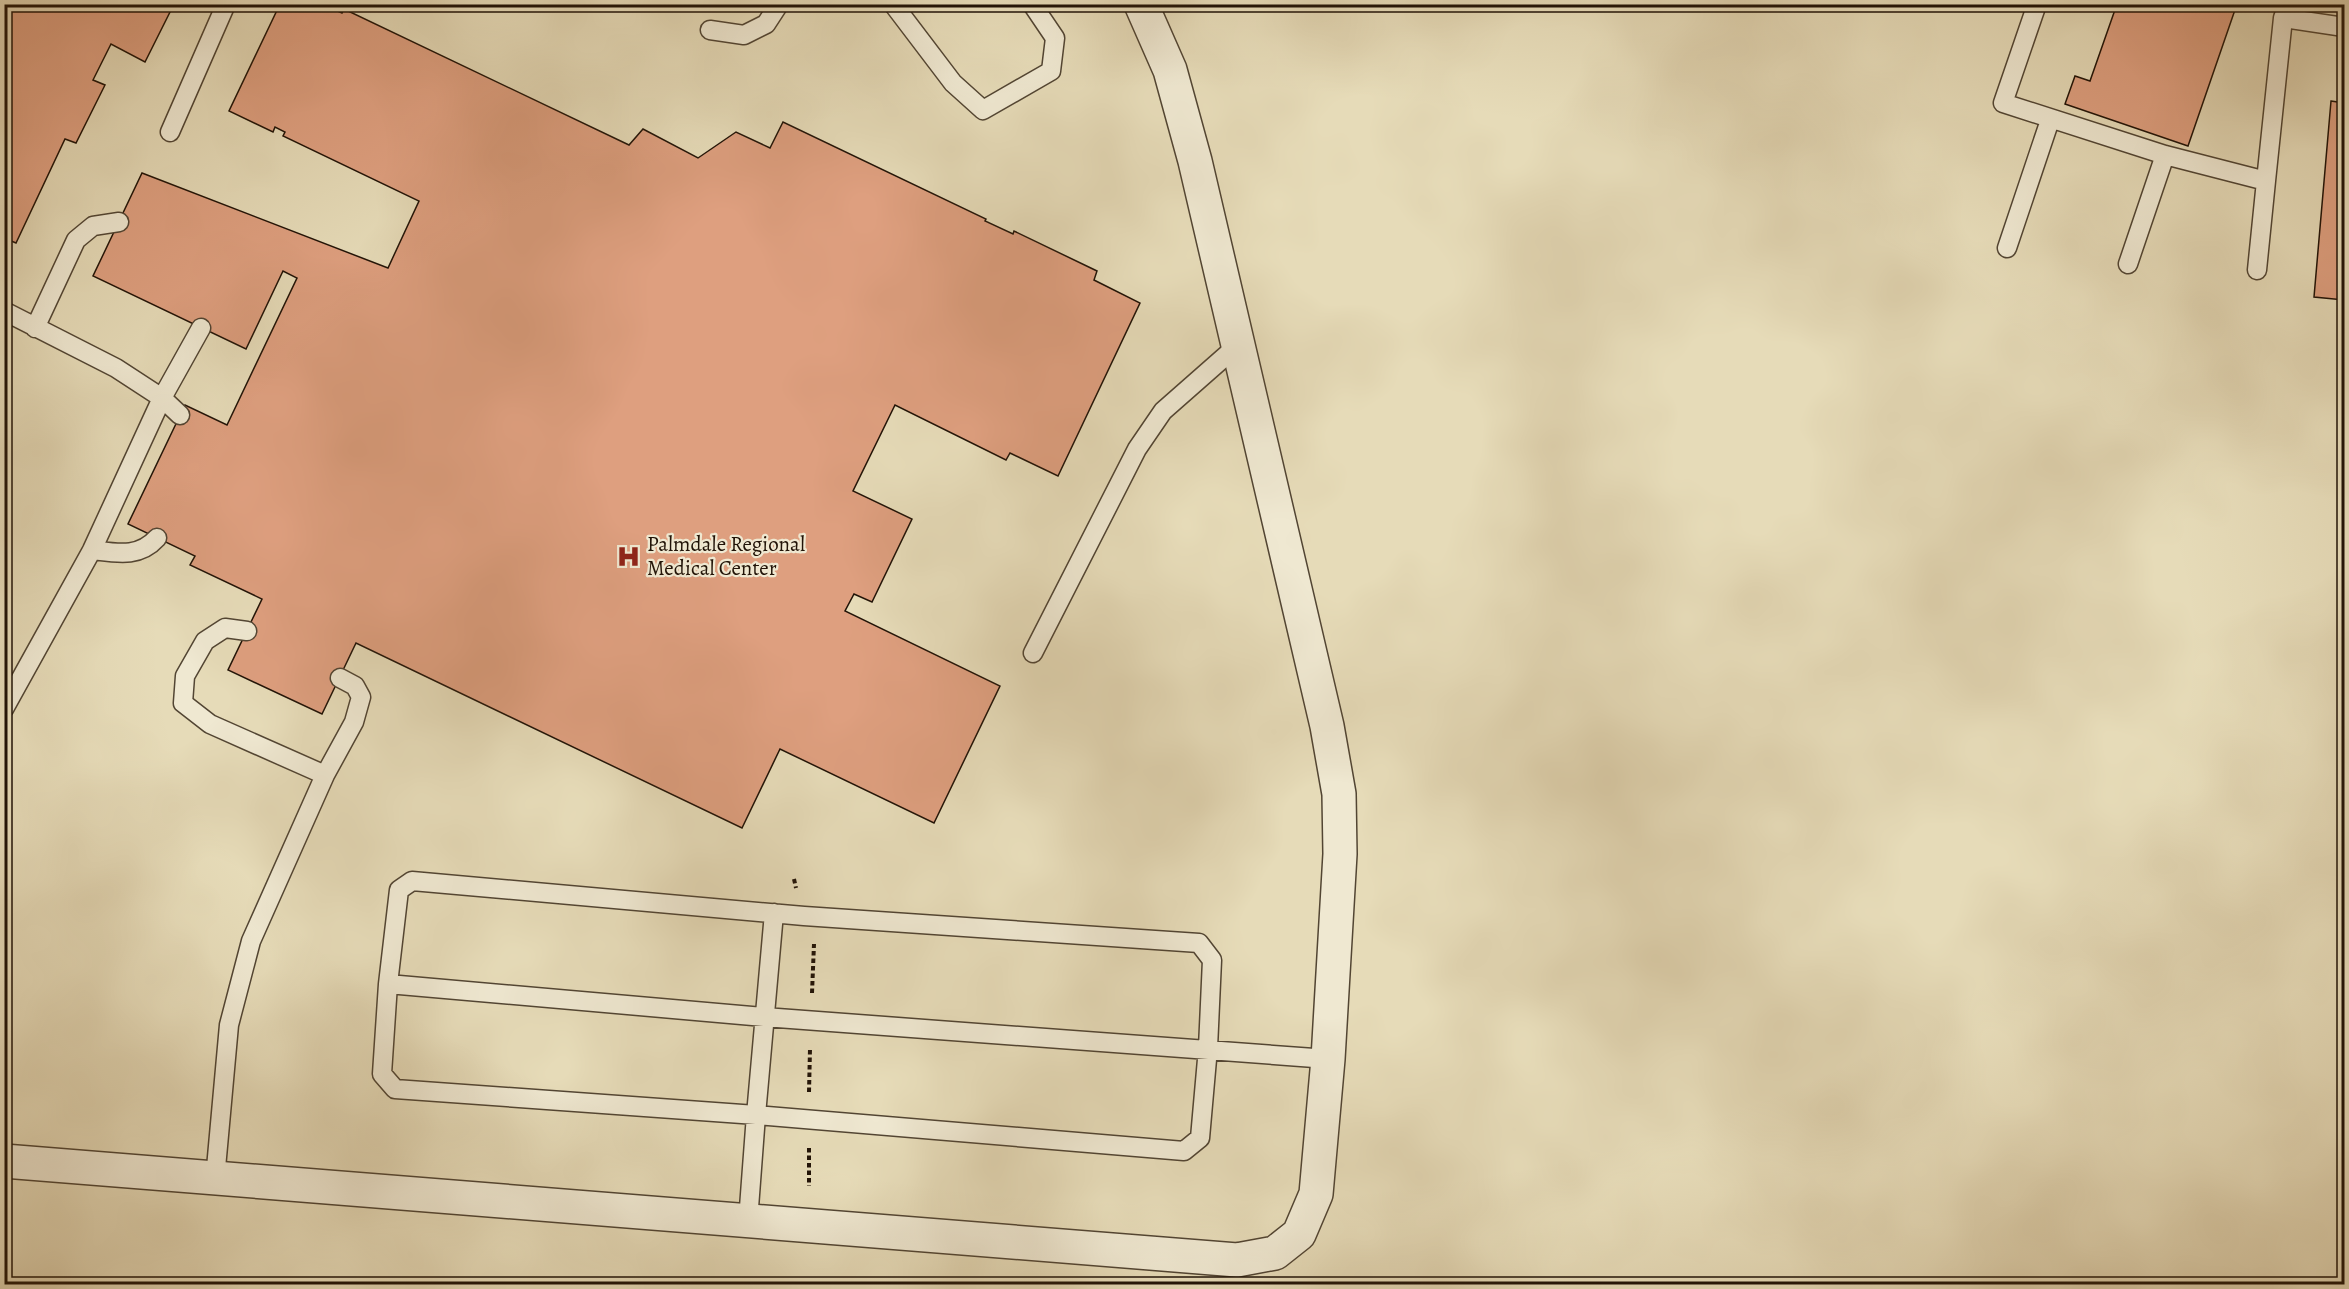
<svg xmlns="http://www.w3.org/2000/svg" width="2349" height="1289" font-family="Alegreya,serif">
<rect width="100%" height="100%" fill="#e6dbb8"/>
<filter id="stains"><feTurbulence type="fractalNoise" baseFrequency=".00333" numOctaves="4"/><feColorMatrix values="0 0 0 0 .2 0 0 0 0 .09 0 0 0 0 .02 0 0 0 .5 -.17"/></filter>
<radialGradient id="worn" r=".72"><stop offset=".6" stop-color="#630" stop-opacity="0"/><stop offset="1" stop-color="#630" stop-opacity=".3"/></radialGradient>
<path fill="#de9f7f" stroke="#211307" stroke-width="1.5" d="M 4,4 L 165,4 L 172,8 L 145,62 L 111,44 L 93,80 L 105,85 L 76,143 L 65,139 L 16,243 L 4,238 Z
M 280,4 L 334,4 L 333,9 L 342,13 L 344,9 L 629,145 L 643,129 L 698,158 L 736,132 L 770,148 L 783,122 L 986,219 L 985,221 L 1013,234 L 1014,231 L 1097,271 L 1094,280 L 1140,303 L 1058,476 L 1010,453 L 1006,460 L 895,405 L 853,491 L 912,519 L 872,602 L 854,594 L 845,611 L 1000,686 L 934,823 L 780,749 L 742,828 L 356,643 L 322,714 L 228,670 L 262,599 L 190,565 L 195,556 L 128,524 L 185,405 L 227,425 L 297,278 L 283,271 L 246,349 L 93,276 L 142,173 L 388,268 L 419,201 L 283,136 L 285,132 L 275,127 L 273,132 L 229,111 Z
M 2117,4 L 2237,4 L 2188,146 L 2065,104 L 2075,76 L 2090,81 Z
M 2331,101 L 2344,103 L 2344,300 L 2314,297 Z
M 116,1280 L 171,1284 L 115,1284 Z"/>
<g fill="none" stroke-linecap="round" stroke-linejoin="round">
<defs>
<path id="service" d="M 893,4 L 953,83 L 983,110 L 1051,71 L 1055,38 L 1032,4
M 2037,4 L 2003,103 L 2165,155 L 2266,181 L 2283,18 L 2288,4
M 2283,18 L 2344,27
M 710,30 L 744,35 L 766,24 L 779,4
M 170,132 L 226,4
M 2007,248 L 2050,120
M 2128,264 L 2165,155
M 2257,270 L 2266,181
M 4,311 L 116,368 L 162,398 L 92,550 L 4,709
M 35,328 L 76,240 L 93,226 L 119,222
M 180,415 L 162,398 L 201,328
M 92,550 C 117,553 139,558 157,538
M 247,631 L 225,628 L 205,641 L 185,676 L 183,703 L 210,724 L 325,775 L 354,722 L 361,697 L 355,686 L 340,678
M 1033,653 L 1137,449 L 1163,411 L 1238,345
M 412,881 L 804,916 L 1199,943 L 1212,960 L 1208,1048 L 1200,1138 L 1184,1151 L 756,1115 L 395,1089 L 382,1074 L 388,984 L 399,890 Z
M 388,984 L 764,1017 L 1328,1059
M 215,1179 L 229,1025 L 251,941 L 325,775
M 748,1221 L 756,1115 L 774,913"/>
<path id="minor" d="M 4,1161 L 1237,1260 L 1275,1253 L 1299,1234 L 1316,1194 L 1328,1059 L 1340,854 L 1339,794 L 1327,726 L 1195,161 L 1170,70 L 1141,4"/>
</defs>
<use href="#service" stroke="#524533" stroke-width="21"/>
<use href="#minor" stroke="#524533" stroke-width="36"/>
<path stroke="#211307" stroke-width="4" stroke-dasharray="4.5 3" stroke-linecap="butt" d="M 794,879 L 796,888
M 812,993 L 814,944
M 809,1092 L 810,1049
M 809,1148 L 809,1186"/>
<use href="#service" stroke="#efe8d1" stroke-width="18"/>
<use href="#minor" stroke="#efe8d1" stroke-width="33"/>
</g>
<defs>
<symbol id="hospital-bare" viewBox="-9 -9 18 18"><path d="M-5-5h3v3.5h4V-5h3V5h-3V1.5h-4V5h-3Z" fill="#8f2418" stroke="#efe8d1" stroke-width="2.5" paint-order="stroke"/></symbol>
</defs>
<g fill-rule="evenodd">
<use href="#hospital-bare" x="612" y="540" width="33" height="33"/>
</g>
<g text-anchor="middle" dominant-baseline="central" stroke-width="4.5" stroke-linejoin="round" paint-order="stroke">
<g font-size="21" fill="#211307" stroke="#efe8d1" text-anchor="start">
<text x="647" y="544">Palmdale Regional<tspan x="647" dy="24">Medical Center</tspan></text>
</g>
</g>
<rect width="2349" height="1289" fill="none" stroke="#e6dbb8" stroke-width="24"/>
<rect x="6" y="6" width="2337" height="1277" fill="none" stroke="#211307" stroke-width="3"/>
<rect x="12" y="12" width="2325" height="1265" fill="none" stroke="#211307" stroke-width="1.5"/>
<rect width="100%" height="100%" filter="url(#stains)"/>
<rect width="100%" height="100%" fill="url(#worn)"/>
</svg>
